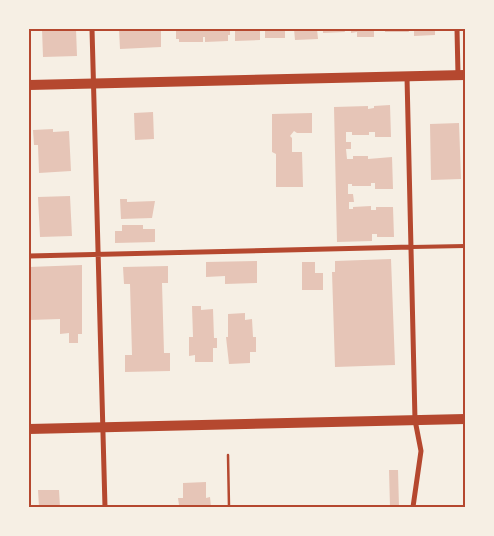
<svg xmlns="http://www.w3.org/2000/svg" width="494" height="536" font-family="'Asap Condensed',sans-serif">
<rect width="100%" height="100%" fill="#f6efe4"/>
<path fill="#e6c5b7" d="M 42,29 L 76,29 L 77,56 L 43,57 Z
M 119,29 L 161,29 L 161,47 L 120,49 Z
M 176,29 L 230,29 L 230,35 L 228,35 L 228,41 L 205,42 L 205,37 L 203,37 L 203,42 L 179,42 L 179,39 L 176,39 Z
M 235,29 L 260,29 L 260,40 L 235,41 Z
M 265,29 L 285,29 L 285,38 L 265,38 Z
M 294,29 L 317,29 L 318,39 L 295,40 Z
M 323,29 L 344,29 L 345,32 L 323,33 Z
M 351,29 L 374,29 L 374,37 L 357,37 L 357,32 L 351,33 Z
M 385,29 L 408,29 L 409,32 L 385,32 Z
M 414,29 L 435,29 L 435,35 L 414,36 Z
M 390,105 L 391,137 L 375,137 L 375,132 L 369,132 L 369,135 L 352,135 L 352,132 L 346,132 L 346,142 L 351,142 L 351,149 L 346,149 L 347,159 L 353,159 L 353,156 L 368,156 L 368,159 L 392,157 L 393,189 L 375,189 L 375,183 L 371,183 L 371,186 L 352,186 L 352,184 L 348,184 L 348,194 L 353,194 L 354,202 L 349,202 L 349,209 L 353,209 L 353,207 L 371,206 L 371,210 L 376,210 L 376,207 L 393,207 L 394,237 L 377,237 L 377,234 L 372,234 L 372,241 L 337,242 L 334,107 L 368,106 L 368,109 L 374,108 L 374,106 Z
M 153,112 L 154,139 L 135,140 L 134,113 Z
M 312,113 L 312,133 L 297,133 L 294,131 L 290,136 L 292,138 L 292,152 L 302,152 L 303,187 L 276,187 L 276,154 L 272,152 L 272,114 Z
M 459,123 L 461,179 L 431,180 L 430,124 Z
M 53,129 L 53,132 L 69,131 L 71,171 L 39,173 L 38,145 L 34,145 L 33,130 Z
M 70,196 L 72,236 L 40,237 L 38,197 Z
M 120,199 L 127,199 L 127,202 L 155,201 L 152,218 L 121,219 Z
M 122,225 L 143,225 L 143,229 L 155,229 L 155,242 L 115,243 L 115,231 L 122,231 Z
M 391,259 L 395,365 L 335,367 L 332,272 L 335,272 L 335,261 Z
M 257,261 L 257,283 L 225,284 L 225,276 L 206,277 L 206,262 Z
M 302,262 L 315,262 L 315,273 L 323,273 L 323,290 L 302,290 Z
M 82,265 L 82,334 L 78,334 L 78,343 L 69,343 L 69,333 L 60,334 L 60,319 L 29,320 L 29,267 Z
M 168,266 L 168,283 L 162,283 L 164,353 L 170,353 L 170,371 L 125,372 L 125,355 L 132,355 L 130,284 L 124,284 L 123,267 Z
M 192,306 L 201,306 L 201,310 L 213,309 L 214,338 L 217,338 L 217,348 L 213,348 L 213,362 L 195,362 L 195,355 L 189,356 L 189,337 L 193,337 Z
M 245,313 L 245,320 L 252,319 L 253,337 L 256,337 L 256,352 L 250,352 L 250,363 L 229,364 L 226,337 L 228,337 L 228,314 Z
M 389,470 L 398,470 L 399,507 L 390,507 Z
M 206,482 L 206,498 L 210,497 L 211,507 L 175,507 L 175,505 L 179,505 L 178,498 L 183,498 L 183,483 Z
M 38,490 L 59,490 L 60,507 L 39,507 Z"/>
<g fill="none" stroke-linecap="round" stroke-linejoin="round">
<path stroke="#b5482f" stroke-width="2.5" d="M 228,455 L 229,507"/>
<path stroke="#b5482f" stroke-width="4" d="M 412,247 L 465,246"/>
<path stroke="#b5482f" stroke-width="5" d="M 92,29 L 105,507
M 457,29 L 458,75
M 407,77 L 415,420 L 421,451 L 413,507
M 29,256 L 412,247"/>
<path stroke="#b5482f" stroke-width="10" d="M 29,85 L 465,75
M 29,429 L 465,419"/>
</g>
<rect width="494" height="536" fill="none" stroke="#f6efe4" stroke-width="60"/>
<rect x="30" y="30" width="434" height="476" fill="none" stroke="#b5482f" stroke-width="2"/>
</svg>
